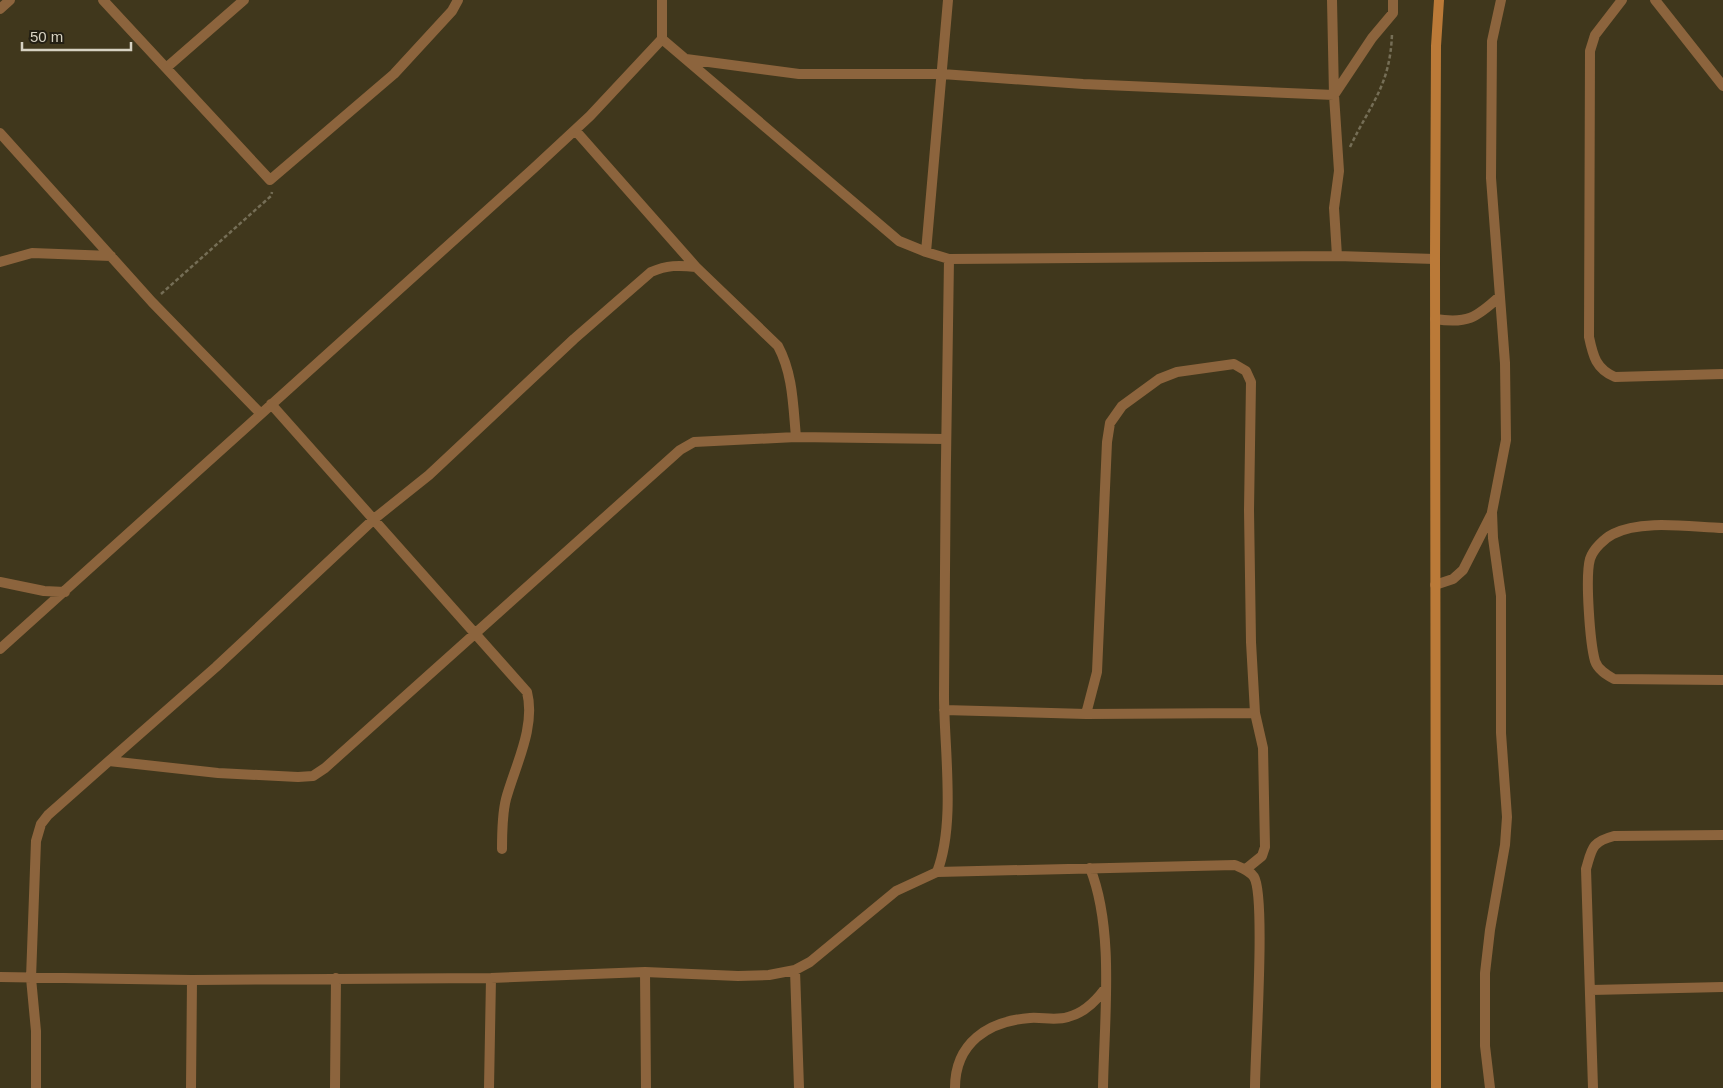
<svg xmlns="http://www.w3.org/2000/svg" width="1723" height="1088" font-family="Helvetica,sans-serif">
<rect width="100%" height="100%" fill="#40371c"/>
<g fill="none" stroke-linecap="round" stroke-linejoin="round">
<path stroke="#756e56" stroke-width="2.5" stroke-dasharray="4 2.5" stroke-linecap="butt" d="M 1350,147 C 1371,103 1390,86 1392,34
M 161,294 L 271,196 L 272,192"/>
<path stroke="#8c643d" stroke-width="10" d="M 103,0 L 270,180 L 394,74 L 452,11 L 458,0
M 1332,0 L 1334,95 L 1372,38 L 1393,13 L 1393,0
M 1622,0 L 1595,35 L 1590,51 L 1589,337 C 1593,356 1596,369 1615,377 L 1723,374
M 1655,0 L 1723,86
M 0,9 L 10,0
M 662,39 L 662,0
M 686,59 L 799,74 L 942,74 L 1083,84 L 1334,95 L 1339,171 L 1334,208 L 1337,256
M 166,68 L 244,0
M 0,133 L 152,302 L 261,414
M 926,252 L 948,0
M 0,262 L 32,253 L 111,256
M 696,267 L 778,346 C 793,374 793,405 796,437
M 1435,319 C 1467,324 1476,318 1499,297
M 271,404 L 527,692 C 536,727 515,766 506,799 C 502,815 502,833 502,849
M 1723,528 C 1691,527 1641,519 1613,534 C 1605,538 1593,549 1590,559 C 1585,577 1590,643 1595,661 C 1598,670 1607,675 1614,679 L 1723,680
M 0,582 L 44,591 L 65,592
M 1435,585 L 1453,579 L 1463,570 L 1491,515
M 0,649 L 534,168 L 590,116 L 662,39 L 899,241 L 926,252 L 949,259 L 1337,256 L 1435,259
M 944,710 L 1086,714 L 1255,713 L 1263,748 L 1265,847 L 1262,856 L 1246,869
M 1086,714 L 1097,672 L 1107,442 L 1110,423 L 1122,406 L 1159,379 L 1177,372 L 1234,364 L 1246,371 L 1251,382 L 1249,510 L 1251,642 L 1255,713
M 109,761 L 216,667 L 374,519 L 429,475 L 574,339 L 651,272 C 667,265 679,265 696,267 L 575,130
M 1090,868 C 1115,930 1104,1021 1103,1088
M 937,872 L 1235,865 C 1242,868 1249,870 1254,877 C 1266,896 1255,1054 1255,1088
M 795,970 L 799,1088
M 645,972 L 646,1088
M 0,977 L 192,980 L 491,978 L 645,972 L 738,976 L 769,975 L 795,970 L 810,962 L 896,891 L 937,872 C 956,823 944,749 944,695 C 945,550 946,404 949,259
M 1591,990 L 1723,987
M 36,1088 L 36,1031 L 31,978 L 36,841 L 41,824 L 48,815 L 109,761 L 218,773 L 298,777 L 313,776 L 325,768 L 680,450 L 694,442 L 796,437 L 945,439
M 191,1088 L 192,980
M 335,1088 L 336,978
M 489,1088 L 491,978
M 955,1088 C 955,1043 988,1021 1030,1018 C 1042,1017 1056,1021 1068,1017 C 1084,1013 1095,1002 1104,990
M 1490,1088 L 1485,1046 L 1485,973 L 1490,930 L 1505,845 L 1507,817 L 1501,733 L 1501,596 L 1493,538 L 1492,512 L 1506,440 L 1505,363 L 1491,178 L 1492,41 L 1501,0
M 1593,1088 L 1586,869 C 1592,849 1591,842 1614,836 L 1723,835"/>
<path stroke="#bb7a38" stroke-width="10" d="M 1436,1088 L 1435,259 L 1436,46 L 1439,0"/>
</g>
<path d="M22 42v8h109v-8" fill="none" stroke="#d7d2c2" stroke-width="2.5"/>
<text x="30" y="42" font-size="15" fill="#d7d2c2" stroke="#231f13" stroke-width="4" paint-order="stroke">50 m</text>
</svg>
